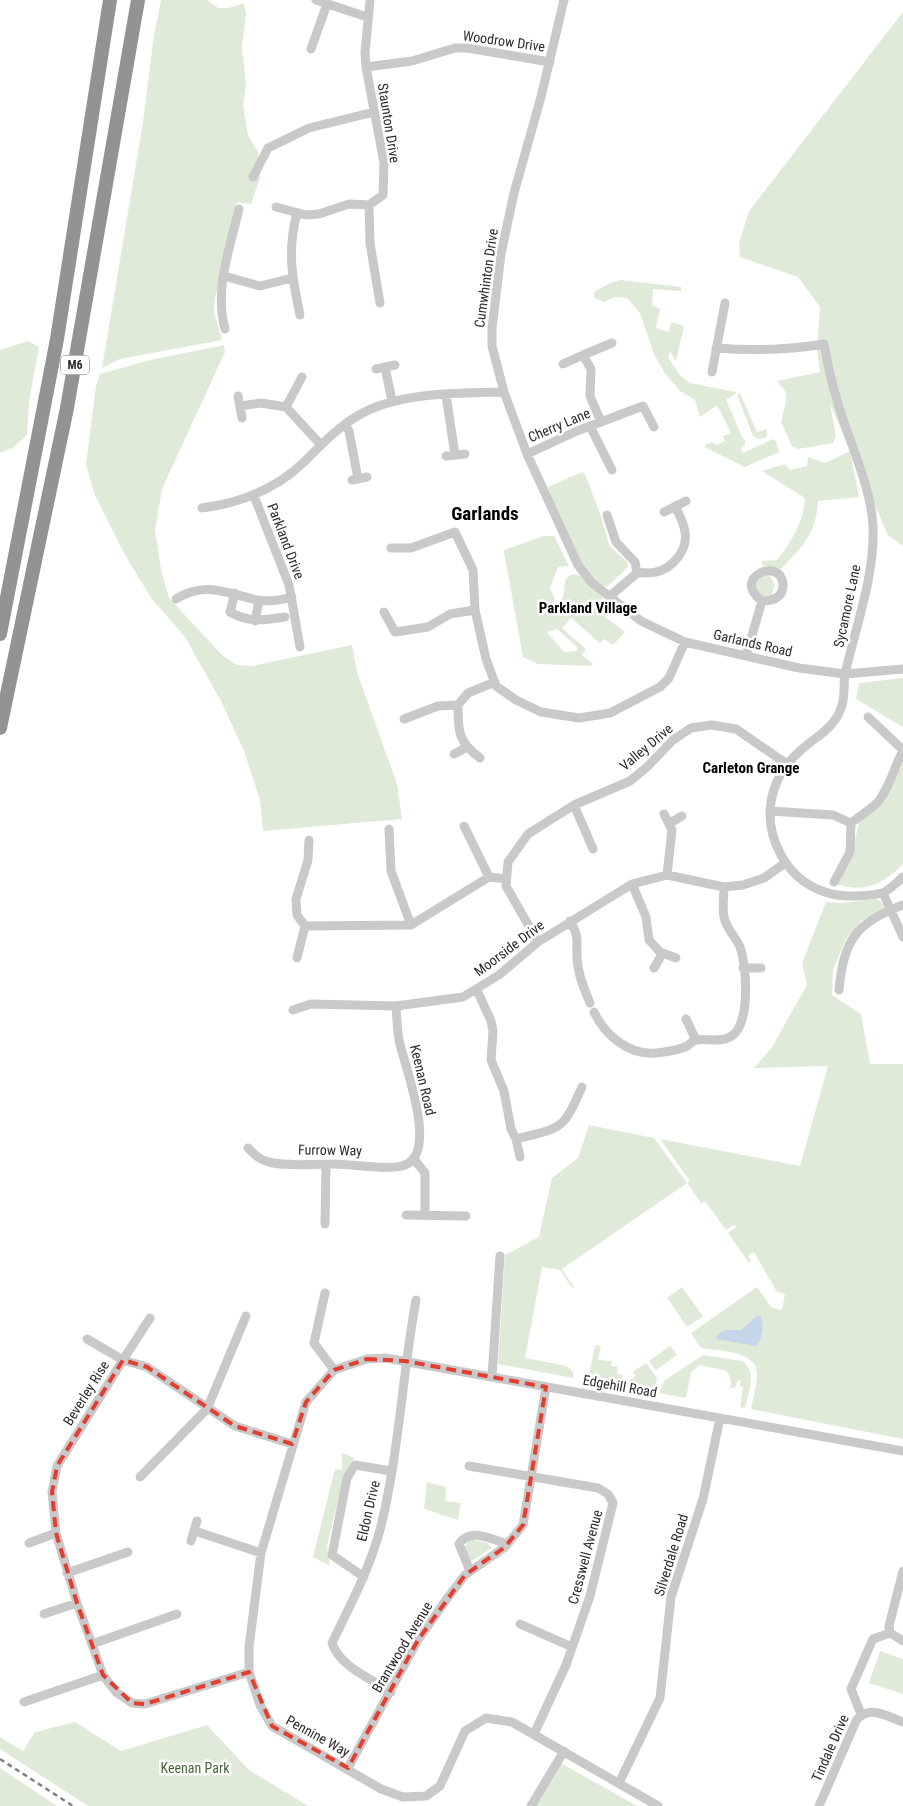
<svg xmlns="http://www.w3.org/2000/svg" width="903" height="1806" font-family="'Roboto Condensed',sans-serif">
<rect width="100%" height="100%" fill="#fff"/>
<path fill="#e0ead9" fill-rule="evenodd" d="M 161,0 L 207,0 L 218,8 L 228,8 L 244,3 L 246,14 L 242,47 L 246,86 L 243,105 L 248,135 L 258,152 L 260,178 L 251,204 L 237,202 L 215,299 L 214,313 L 222,340 L 120,359 L 102,368 L 143,122 L 154,35 Z
M 903,12 L 903,546 L 888,535 L 830,404 L 836,436 L 833,443 L 798,449 L 792,446 L 781,422 L 786,402 L 786,392 L 777,381 L 820,372 L 817,350 L 820,307 L 798,277 L 740,257 L 739,243 L 749,211 Z
M 621,280 L 681,287 L 681,291 L 653,289 L 652,305 L 660,309 L 656,328 L 669,332 L 671,322 L 684,326 L 676,361 L 670,352 L 668,357 L 679,374 L 690,383 L 736,392 L 735,395 L 726,399 L 742,437 L 745,440 L 745,445 L 741,448 L 743,453 L 773,439 L 776,441 L 779,452 L 745,467 L 706,448 L 705,445 L 712,442 L 716,445 L 725,441 L 723,436 L 731,433 L 717,405 L 700,417 L 695,400 L 680,391 L 664,372 L 654,354 L 640,313 L 627,298 L 615,297 L 604,302 L 594,298 L 594,292 L 610,283 Z
M 28,341 L 39,347 L 29,402 L 27,435 L 14,447 L 0,453 L 0,350 Z
M 224,345 L 225,352 L 162,489 L 155,530 L 161,569 L 169,598 L 223,656 L 237,665 L 252,666 L 352,645 L 357,672 L 397,784 L 402,819 L 263,831 L 260,800 L 244,751 L 221,701 L 185,637 L 152,599 L 126,557 L 94,493 L 86,464 L 96,386 L 100,374 L 146,361 Z
M 740,393 L 756,430 L 758,432 L 767,429 L 767,437 L 758,439 L 753,436 L 737,395 Z
M 850,451 L 859,497 L 818,501 C 816,535 802,547 780,570 L 762,565 L 762,561 L 777,560 C 791,543 804,521 805,498 L 762,471 L 785,464 L 790,470 L 807,466 L 808,457 L 825,463 Z
M 582,472 L 585,474 L 601,516 L 609,545 L 627,562 L 628,567 L 607,587 C 578,582 557,512 548,487 Z
M 544,536 L 554,536 L 569,566 L 558,567 L 550,588 L 554,597 L 554,613 L 557,611 C 559,606 562,599 564,593 C 565,590 564,585 565,582 C 576,556 607,604 614,614 L 607,616 L 593,608 L 625,632 L 613,645 L 604,639 L 600,643 L 571,618 L 562,628 L 586,649 L 582,655 L 593,664 L 590,666 L 538,664 L 523,657 L 504,552 L 504,550 ZM 557,629 L 577,647 L 577,651 L 564,652 L 547,632 Z
M 765,575 L 770,576 L 775,585 L 771,596 L 763,599 L 750,582 Z
M 903,678 L 903,727 L 856,699 L 859,683 Z
M 903,763 L 903,864 C 882,885 866,893 836,884 L 852,853 L 859,822 L 876,810 Z
M 876,899 L 881,901 L 885,909 L 862,920 L 846,939 L 833,970 L 832,995 L 861,1014 L 870,1064 L 903,1064 L 903,1439 L 751,1409 C 753,1398 757,1385 757,1374 C 757,1350 718,1351 701,1348 L 691,1333 L 757,1287 L 772,1308 L 782,1310 L 785,1294 L 777,1292 L 754,1252 L 748,1256 L 751,1260 L 749,1263 L 728,1233 L 736,1227 L 734,1225 L 726,1230 L 705,1201 L 701,1203 L 687,1183 L 562,1269 L 574,1287 L 572,1288 L 560,1270 L 542,1267 L 525,1358 L 567,1366 L 573,1372 L 573,1378 L 498,1364 L 505,1255 L 539,1237 L 552,1178 L 578,1158 L 589,1125 L 654,1138 L 687,1183 L 690,1181 L 660,1139 L 800,1166 L 828,1066 L 754,1068 L 772,1047 L 807,985 L 802,963 L 826,902 L 841,903 Z
M 682,1287 L 703,1316 L 687,1327 L 667,1298 Z
M 595,1345 L 601,1346 L 598,1360 L 612,1361 L 611,1366 L 618,1367 L 617,1374 L 623,1375 L 621,1387 L 588,1380 Z
M 670,1346 L 677,1355 L 656,1370 L 649,1361 Z
M 703,1355 L 742,1361 C 758,1371 748,1393 745,1408 L 740,1407 L 743,1387 L 740,1386 L 741,1381 L 738,1380 L 735,1388 L 730,1388 L 731,1380 L 727,1371 L 700,1365 L 691,1372 L 686,1398 L 659,1393 L 665,1380 Z
M 646,1363 L 657,1378 L 654,1393 L 628,1388 L 629,1381 L 636,1376 L 633,1372 Z
M 342,1453 L 354,1458 L 341,1487 L 327,1546 L 330,1566 L 313,1557 L 335,1469 L 342,1470 Z
M 427,1482 L 446,1487 L 445,1501 L 461,1503 L 458,1520 L 424,1509 Z
M 469,1539 L 488,1543 L 492,1548 L 470,1562 L 463,1550 Z
M 880,1651 L 903,1659 L 903,1694 L 869,1683 Z
M 75,1722 L 121,1751 L 207,1725 L 249,1770 L 308,1806 L 88,1806 L 0,1749 L 0,1737 L 23,1751 L 35,1732 Z
M 557,1761 L 637,1806 L 530,1806 Z
M 0,1768 L 57,1806 L 0,1806 Z"/>
<path fill="#c6d6ea" d="M 757,1316 L 761,1316 C 764,1325 763,1339 756,1346 L 716,1339 L 718,1334 L 726,1330 L 741,1330 Z"/>
<g fill="none" stroke-linecap="round" stroke-linejoin="round">
<path stroke="#c9c9c9" stroke-width="9" d="M 316,0 L 367,17
M 370,0 L 365,53 L 366,67 L 384,163 L 383,195 L 369,205 L 370,243 L 380,303
M 564,0 L 541,97 L 514,193 L 501,254 L 492,328 L 492,346 L 504,392 L 527,454 L 578,565 L 591,582 L 641,621 L 685,642 L 799,668 L 845,674 L 903,669
M 311,49 L 327,4
M 366,67 L 412,61 L 455,48 L 467,48 L 550,62
M 253,177 L 268,148 L 309,128 L 374,112
M 276,207 L 306,215 L 319,214 L 349,204 L 369,205
M 297,213 C 287,251 292,277 300,315
M 224,276 L 260,286 L 292,278
M 225,329 C 214,289 230,248 239,209
M 716,348 C 753,351 788,350 824,344 C 829,374 836,400 846,428 C 857,460 871,492 873,526 C 875,576 856,625 845,674 C 843,686 846,699 840,711 C 832,730 815,737 801,750 C 769,778 761,818 781,855 C 793,877 813,891 837,895 C 850,897 870,896 882,893 C 889,891 897,882 903,877
M 583,355 L 612,343
M 563,364 L 583,355 L 591,369 L 590,396 L 601,422
M 385,367 L 392,401
M 376,369 L 395,365
M 712,372 L 725,303
M 446,395 L 455,455
M 238,396 L 242,418
M 240,406 L 261,403 L 286,407 L 321,445
M 286,407 L 302,377
M 345,425 L 349,431 L 358,479
M 590,426 L 612,470
M 527,454 L 577,431 L 643,406 L 654,427
M 446,456 L 465,454
M 352,480 L 367,477
M 254,496 L 289,585 L 300,647
M 202,508 C 241,503 275,490 304,462 C 321,445 338,427 359,415 C 399,392 458,393 504,392
M 664,512 L 686,501
M 607,515 L 616,542 L 635,562 L 637,573
M 391,548 L 411,548 L 455,532 L 473,570 L 475,610 L 486,659 L 496,686 L 516,700 L 541,712 L 579,718 L 610,713 L 660,687 L 669,678 L 685,642
M 235,593 L 230,612 C 249,623 264,620 285,617
M 609,597 L 637,573 C 643,572 649,574 656,572 C 673,568 688,550 685,532 C 684,523 679,514 675,506
M 176,599 C 205,581 227,593 257,600 C 269,602 281,600 292,597
M 384,612 L 395,632 L 428,627 L 450,614 L 475,610
M 255,621 L 259,600
M 746,656 L 762,601 C 730,578 780,556 783,584 C 784,597 773,601 762,601
M 868,717 L 903,750
M 404,719 L 438,706 L 458,705
M 454,754 L 465,748
M 480,758 C 458,742 458,731 458,705 L 468,693 L 495,682
M 574,805 L 593,849
M 770,811 L 833,815 L 851,823 C 859,817 868,811 876,804 C 889,790 894,767 903,751
M 664,814 L 672,830 L 667,875
M 670,823 L 682,816
M 464,826 L 489,877
M 389,829 L 391,871 L 411,925
M 309,840 L 308,860 L 296,899 L 297,915 L 305,926 L 411,925 L 489,877 L 506,879
M 834,882 L 850,852 L 851,823
M 632,884 L 646,917 L 649,940 L 660,952 L 661,956 L 654,968
M 883,893 L 903,937
M 570,921 C 580,938 576,939 577,956 C 577,972 584,989 590,1003
M 538,942 L 506,886 L 508,862 L 528,834 L 574,805 L 630,781 L 647,767 L 673,740 L 691,728 L 712,725 L 736,729 L 787,764
M 660,952 L 676,958
M 297,958 L 305,926
M 743,968 L 761,968
M 477,990 L 491,1021 L 493,1031 L 491,1060 L 504,1091 L 511,1129 L 516,1139 C 562,1127 562,1132 582,1087
M 839,990 C 843,941 856,922 903,905
M 293,1010 L 311,1004 L 396,1006 L 463,997 L 499,975 L 538,942 L 632,884 L 667,875 L 724,887 L 743,885 L 764,878 L 785,863
M 594,1012 C 605,1035 629,1056 657,1053 C 665,1052 680,1050 687,1046 C 691,1044 691,1041 696,1040 C 707,1038 719,1043 730,1037 C 751,1026 747,967 740,947 C 736,937 726,929 724,917 C 722,908 724,896 724,887
M 686,1019 L 696,1040
M 516,1139 L 520,1157
M 248,1148 C 253,1153 258,1159 266,1161 C 280,1167 317,1164 334,1164 C 353,1164 388,1171 405,1165 C 439,1152 404,1065 399,1040 C 397,1029 397,1018 396,1006
M 414,1159 L 425,1173 L 425,1215
M 406,1215 L 466,1216
M 325,1224 L 326,1164
M 325,1293 L 314,1343 L 334,1370
M 87,1339 L 123,1360 L 150,1318
M 334,1370 L 306,1402 L 261,1553 L 249,1647 L 249,1672 L 260,1705 L 272,1726 L 381,1789 L 403,1797 L 426,1796 L 440,1786 L 465,1731 L 486,1718 L 512,1722 L 658,1806
M 334,1370 L 367,1359 L 386,1358 L 903,1451
M 492,1377 L 500,1256
M 469,1466 L 598,1488 L 608,1494 L 613,1503 L 590,1596 L 566,1665 L 534,1734
M 140,1477 L 207,1409 L 246,1316
M 195,1531 L 261,1553
M 191,1541 L 197,1521
M 29,1543 L 56,1533
M 470,1571 L 459,1544 C 470,1527 491,1539 507,1544
M 903,1571 L 889,1626 L 890,1633 L 903,1641
M 67,1573 L 128,1552
M 364,1577 L 332,1555 L 347,1478 L 355,1465 L 391,1471
M 44,1614 L 77,1603
M 520,1624 L 572,1647
M 92,1644 L 177,1614
M 249,1672 L 145,1704 L 132,1703 L 116,1692 L 103,1675 L 77,1603 L 56,1533 L 52,1492 L 57,1466 L 123,1360 L 147,1367 L 235,1426 L 292,1444
M 391,1692 C 370,1678 340,1667 332,1643 C 350,1606 369,1570 380,1530 C 399,1455 402,1376 416,1300
M 24,1702 L 103,1675
M 861,1714 L 851,1689 L 873,1639 L 890,1633
M 348,1768 L 418,1640 L 446,1600 L 465,1575 L 505,1547 L 523,1525 L 546,1387
M 619,1783 L 660,1698 L 671,1597 L 703,1499 L 720,1418
M 531,1806 L 564,1751
M 819,1806 L 856,1721 C 868,1704 886,1716 903,1722"/>
<path stroke="#939393" stroke-width="14" d="M 0,634 L 57,339 L 110,0
M 0,728 L 67,408 L 138,0"/>
<path stroke="#818181" stroke-width="2.5" stroke-dasharray="5 4" stroke-linecap="butt" d="M 0,1759 L 73,1806"/>
</g>
<path fill="none" stroke="#e03f31" stroke-width="4" stroke-dasharray="10 6" stroke-linejoin="round" d="M 367,1359 L 405,1361 L 546,1387 L 523,1525 L 505,1547 L 465,1575 L 418,1640 L 348,1768 L 272,1726 L 249,1672 L 145,1704 L 132,1703 L 103,1675 L 77,1603 L 56,1533 L 52,1492 L 57,1466 L 123,1360 L 147,1367 L 235,1426 L 292,1444 L 306,1402 L 334,1370 Z"/>
<g text-anchor="middle" dominant-baseline="central" stroke-width="5" stroke-linejoin="round" paint-order="stroke">
<rect fill="#fff" stroke="#6b6b6b" stroke-width="1" x="61" y="355.5" width="28" height="19" rx="4"/>
<g font-size="12" font-weight="bold" fill="#2c2c2c">
<text x="75" y="365">M6</text>
</g>
<g font-size="14" fill="#2c2c2c" stroke="#fff">
<text transform="translate(504 41) rotate(8)">Woodrow Drive</text>
<text transform="translate(389 123) rotate(81)">Staunton Drive</text>
<text transform="translate(486 278) rotate(-82)">Cumwhinton Drive</text>
<text transform="translate(559 425) rotate(-23)">Cherry Lane</text>
<text transform="translate(286 541) rotate(69)">Parkland Drive</text>
<text transform="translate(847 606) rotate(-78)">Sycamore Lane</text>
<text transform="translate(753 643) rotate(13)">Garlands Road</text>
<text transform="translate(646 747) rotate(-40)">Valley Drive</text>
<text transform="translate(509 948) rotate(-37)">Moorside Drive</text>
<text transform="translate(423 1080) rotate(77)">Keenan Road</text>
<text transform="translate(330 1150) rotate(1)">Furrow Way</text>
<text transform="translate(620 1386) rotate(10)">Edgehill Road</text>
<text transform="translate(86 1393) rotate(-58)">Beverley Rise</text>
<text transform="translate(368 1511) rotate(-77)">Eldon Drive</text>
<text transform="translate(671 1555) rotate(-73)">Silverdale Road</text>
<text transform="translate(585 1557) rotate(-75)">Cresswell Avenue</text>
<text transform="translate(402 1647) rotate(-59)">Brantwood Avenue</text>
<text transform="translate(318 1736) rotate(29)">Pennine Way</text>
<text transform="translate(830 1748) rotate(-66)">Tindale Drive</text>
</g>
<g font-size="14" fill="#48663b" stroke="#fff">
<text x="195" y="1768">Keenan Park</text>
</g>
<g font-size="15" font-weight="bold" fill="#000" stroke="#fff">
<text x="588" y="608">Parkland Village</text>
<text x="751" y="768">Carleton Grange</text>
</g>
<g font-size="19" font-weight="bold" fill="#000" stroke="#fff">
<text x="485" y="513">Garlands</text>
</g>
</g>
</svg>
